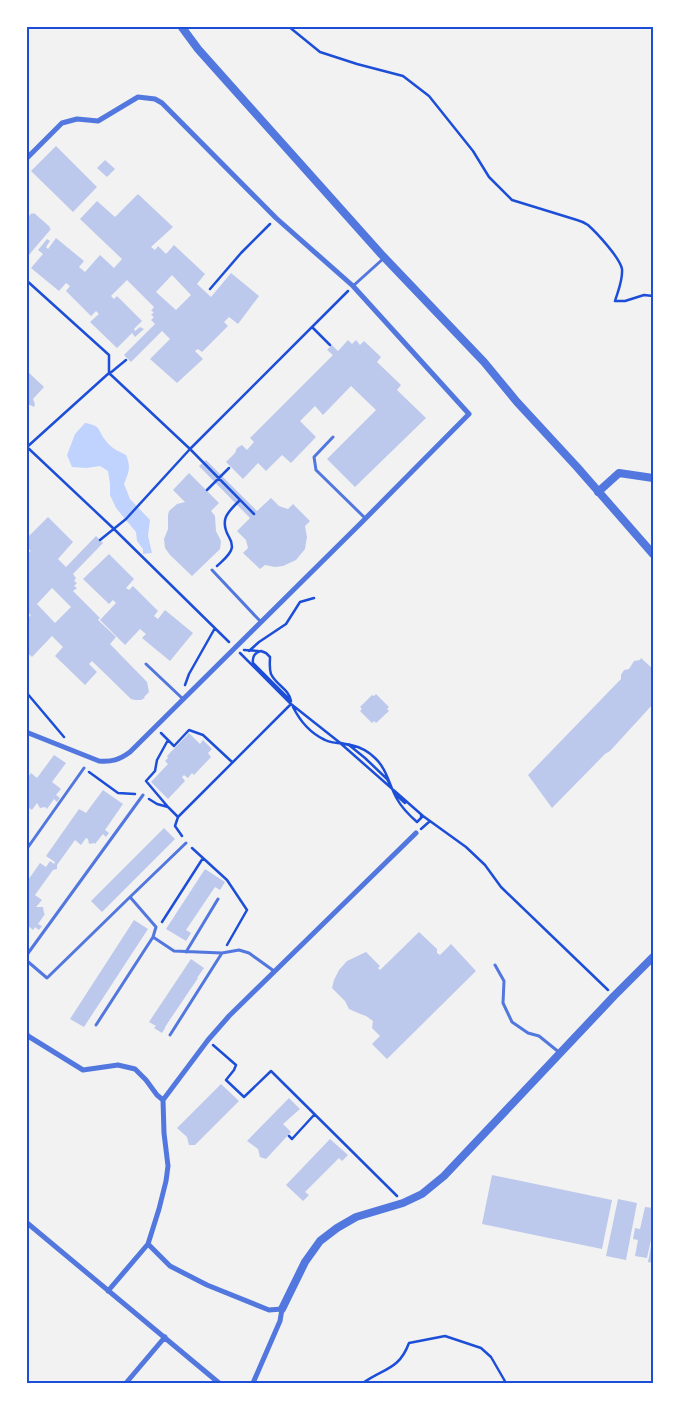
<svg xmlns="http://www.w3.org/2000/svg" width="679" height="1409" font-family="Signika,sans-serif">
<rect width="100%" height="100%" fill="#f2f2f2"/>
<path fill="#bfd3fe" d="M 85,423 C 102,426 97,430 106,441 C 111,448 118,451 126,455 C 131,467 129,472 124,484 L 130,499 L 150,520 L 148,536 L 152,553 L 143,554 L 143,549 L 137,541 L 136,532 L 116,508 L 110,495 L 110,484 L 108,471 L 100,466 L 86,468 L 72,467 L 67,455 L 75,434 Z"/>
<path fill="#bdc9ec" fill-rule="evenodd" d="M 56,146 L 97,187 L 73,212 L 31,171 Z
M 105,160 L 115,169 L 107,177 L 97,168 Z
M 138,194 L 173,227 L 151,247 L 155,250 L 158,246 L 166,254 L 174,245 L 205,274 L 197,284 L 211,297 L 231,273 L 259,296 L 238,324 L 229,317 L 224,322 L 228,326 L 202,352 L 198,349 L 195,351 L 203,359 L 177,383 L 150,359 L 170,339 L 162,331 L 131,362 L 124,355 L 155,324 L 151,320 L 154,317 L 151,315 L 154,312 L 151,311 L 154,307 L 127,280 L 111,296 L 114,299 L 117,296 L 142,321 L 134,329 L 135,331 L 140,327 L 144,329 L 135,337 L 132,333 L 117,348 L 90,322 L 99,314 L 96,311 L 91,316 L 66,291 L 70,286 L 66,283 L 59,291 L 31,268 L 43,254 L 38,250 L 47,239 L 50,241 L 46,247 L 48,249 L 56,238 L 84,261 L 79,267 L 85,272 L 100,255 L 114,268 L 122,259 L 80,219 L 97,201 L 115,217 ZM 172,275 L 191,295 L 176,310 L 156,292 Z
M 32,213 L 33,214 L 34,213 L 50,227 L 49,228 L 51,229 L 28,256 L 26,255 L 26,219 Z
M 348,340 L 352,344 L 356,340 L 360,345 L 364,341 L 381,357 L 377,362 L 401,385 L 397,390 L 426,418 L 355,487 L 327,459 L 376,410 L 351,386 L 323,415 L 315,406 L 300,421 L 316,437 L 291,463 L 282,455 L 266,471 L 258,463 L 243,479 L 226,462 L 235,453 L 237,448 L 242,445 L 247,450 L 254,442 L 250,438 L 333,355 L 327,350 L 332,345 L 338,351 Z
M 26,370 L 44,387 L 33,399 L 35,404 L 34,407 L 28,404 L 26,405 Z
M 206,460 L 257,511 L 271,498 L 279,506 L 288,509 L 293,504 L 310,521 L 305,526 L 307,537 L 305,549 L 296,560 L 283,566 L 275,567 L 265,565 L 260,569 L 243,553 L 248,548 L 246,540 L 237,531 L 250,518 L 199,466 Z
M 189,473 L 219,503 L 211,511 L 215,516 L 216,531 L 221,541 L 220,549 L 217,552 L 192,576 L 170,555 L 165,548 L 164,539 L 168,529 L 168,515 L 169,511 L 177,504 L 185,502 L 173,490 Z
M 48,517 L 73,542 L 58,559 L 66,567 L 96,536 L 103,543 L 73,574 L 76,578 L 74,581 L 77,583 L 74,586 L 77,588 L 73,591 L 100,618 L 98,620 L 116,637 L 110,644 L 147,682 L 149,692 L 144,697 L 145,698 L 141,700 L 135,700 L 131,699 L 92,661 L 89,664 L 97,672 L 85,685 L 55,656 L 63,647 L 52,636 L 32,657 L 26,651 L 26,620 L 31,615 L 26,611 L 26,552 L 28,553 L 31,551 L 26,546 L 26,539 ZM 52,588 L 71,607 L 55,623 L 37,604 Z
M 109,554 L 134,579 L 126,588 L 129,590 L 133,586 L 158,611 L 154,616 L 158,619 L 165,610 L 193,633 L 170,661 L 142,638 L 146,634 L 140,629 L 125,645 L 100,620 L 116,603 L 113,600 L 109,604 L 83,579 Z
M 641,658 L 653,669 L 653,704 L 610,751 L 605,754 L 552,808 L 528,775 L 621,679 L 621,675 L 624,670 L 629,669 L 634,661 L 640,660 Z
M 376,694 L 389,707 L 387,709 L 389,711 L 376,723 L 374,721 L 372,723 L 360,711 L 362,709 L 360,707 L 372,695 L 374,696 Z
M 189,733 L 200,744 L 203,740 L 212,749 L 208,753 L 211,757 L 194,775 L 192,773 L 188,778 L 184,775 L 182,777 L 185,781 L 168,799 L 151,782 L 168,764 L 165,761 L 168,758 L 167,756 Z
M 54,755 L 66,763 L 52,782 L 61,789 L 56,795 L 60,798 L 57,802 L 54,799 L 47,809 L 45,807 L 40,808 L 37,803 L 32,810 L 26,806 L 26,780 L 31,773 L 37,778 Z
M 103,790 L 123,804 L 105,830 L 109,833 L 106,837 L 103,834 L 95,844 L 94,843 L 89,844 L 88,839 L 86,838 L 81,845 L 75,840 L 57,865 L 57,869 L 53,870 L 35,895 L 42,900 L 36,907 L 43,907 L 44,913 L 45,914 L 38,924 L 42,926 L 39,930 L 35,927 L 33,930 L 26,924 L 26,883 L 40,863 L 46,867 L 50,861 L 54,864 L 55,862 L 46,856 L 79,809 L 86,813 Z
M 164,828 L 175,839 L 102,912 L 91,901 Z
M 205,869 L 225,882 L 220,890 L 215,887 L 186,930 L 191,933 L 186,941 L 166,929 Z
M 134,920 L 148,929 L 84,1027 L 70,1019 Z
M 419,932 L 437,949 L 437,953 L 440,955 L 451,944 L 476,971 L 387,1059 L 372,1044 L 380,1036 L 372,1028 L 373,1021 L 366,1016 L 358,1013 L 349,1009 L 345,1001 L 332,988 L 334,980 L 339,970 L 347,961 L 366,952 L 380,966 L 378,968 L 380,970 Z
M 191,959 L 204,968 L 197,978 L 198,978 L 165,1027 L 165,1028 L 162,1033 L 154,1028 L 156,1026 L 149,1022 Z
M 221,1084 L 239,1101 L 195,1145 L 189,1145 L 187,1137 L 177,1128 Z
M 289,1098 L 300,1109 L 283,1124 L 291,1132 L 266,1159 L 260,1157 L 258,1149 L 247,1141 Z
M 330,1139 L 348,1155 L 342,1161 L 339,1158 L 305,1192 L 309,1195 L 303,1201 L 286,1185 Z
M 492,1175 L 612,1200 L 602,1249 L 482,1224 Z
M 618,1199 L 637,1203 L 626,1260 L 606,1256 Z
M 645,1207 L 653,1208 L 653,1231 L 647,1258 L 635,1256 L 638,1240 L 633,1239 L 635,1228 L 640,1229 Z
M 652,1241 L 653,1241 L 653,1263 L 648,1262 Z"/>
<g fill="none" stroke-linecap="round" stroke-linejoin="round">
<path stroke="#1d4ed8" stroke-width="2.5" d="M 288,26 L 320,52 L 357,64 L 403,76 L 429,96 L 473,151 L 489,177 L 512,200 L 577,220 C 581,221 585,223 588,225 C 597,233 620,258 622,269 C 623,280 618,291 615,301 L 625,301 L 644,295 L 653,296
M 26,280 L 109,355 L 109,373 L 190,449 L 254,514
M 210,289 L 241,253 L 270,224
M 312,327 L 330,345
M 109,373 L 27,447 L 114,529 L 229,642
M 109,374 L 126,360
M 207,490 L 229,468
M 100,540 L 126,519 L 190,449 L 348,291
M 217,566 C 222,561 231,555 232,547 C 232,543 231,540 229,537 C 219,519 228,512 240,500
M 244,650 L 258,651
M 249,651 L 259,642 L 286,624 L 300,602 L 314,598
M 261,651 L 266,653 L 270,657 C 270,663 269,668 271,674 C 276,685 289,689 291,701 L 253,663 C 252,657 255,652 261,651 Z
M 240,653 L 291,704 L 339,742 L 423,816 L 466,847 L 485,865 L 501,887 L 608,990
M 185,685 L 189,674 L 215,628
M 26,692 L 64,737
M 293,707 C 300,721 310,733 325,740 C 333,744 343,743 351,745 C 360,747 369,752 375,758 C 387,769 389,785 397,799 C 402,808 409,815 417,822 L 422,817 L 421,816
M 161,733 L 174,746 L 189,730 L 203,735 L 232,762
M 168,740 L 157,760 L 155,771 L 146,781 L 168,807
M 341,743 L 349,745 L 365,758 L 387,779 L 395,794 L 405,803
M 89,772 L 118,793 L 135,794
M 149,799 L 157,804 L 168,807 L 178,817 L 175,826 L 182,836
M 178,817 L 291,704
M 421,829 L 430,821
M 192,848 L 227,880 L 247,910 L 227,945
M 162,922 L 203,858
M 213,1045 L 236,1065 L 234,1070 L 226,1080 L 244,1097 L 271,1071 L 397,1196
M 289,1136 L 292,1139 L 314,1115
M 363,1383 C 384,1368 399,1370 409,1343 L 445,1336 L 481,1348 L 491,1357 L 506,1383"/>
<path stroke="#5277de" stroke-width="3" d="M 353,286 L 384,258
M 333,437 L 314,457 L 316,470 L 365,518
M 212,570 L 261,622
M 146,664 L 183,699
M 26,850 L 84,768
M 130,897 L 186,843
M 186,952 L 218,899
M 26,956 L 143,795
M 26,960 L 47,978 L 130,897 L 156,927 L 153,937 L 174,951 L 222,953 L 239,950 L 249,953 L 274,971
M 495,965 L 504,981 L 503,1003 L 512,1022 L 528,1033 L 539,1036 L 560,1053
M 96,1025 L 153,937
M 170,1035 L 222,953"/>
<path stroke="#5277de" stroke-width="5" d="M 26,159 L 62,123 L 77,119 L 98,121 L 138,97 L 155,99 L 162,103 L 276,218 L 353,286 L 469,414 L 362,522 L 130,752 C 119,760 112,762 99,761 L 26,732
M 26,1032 L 28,1036 L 83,1070 L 118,1065 L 135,1069 L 146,1080 L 157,1095 L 163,1100 L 164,1133 L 168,1166 L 166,1181 L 159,1209 L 148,1244 L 170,1266 L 207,1285 L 269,1310 L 282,1309 L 280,1321 L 253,1383
M 163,1100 L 208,1040 L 229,1016 L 416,833
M 26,1222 L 219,1383
M 108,1291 L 148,1244
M 126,1383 L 165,1337"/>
<path stroke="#5277de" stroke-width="8" d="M 181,26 L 198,49 L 381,254 L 484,362 L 517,402 L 577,467 L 653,554
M 598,492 L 619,473 L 653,478
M 282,1309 L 305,1262 L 320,1241 L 337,1228 L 356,1217 L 403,1203 L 422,1194 L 444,1176 L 614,996 L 653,957"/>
</g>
<rect width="679" height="1409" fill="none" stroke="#ffffff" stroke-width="55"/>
<rect x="28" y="28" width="624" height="1354" fill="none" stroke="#1d4ed8" stroke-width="2"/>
</svg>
